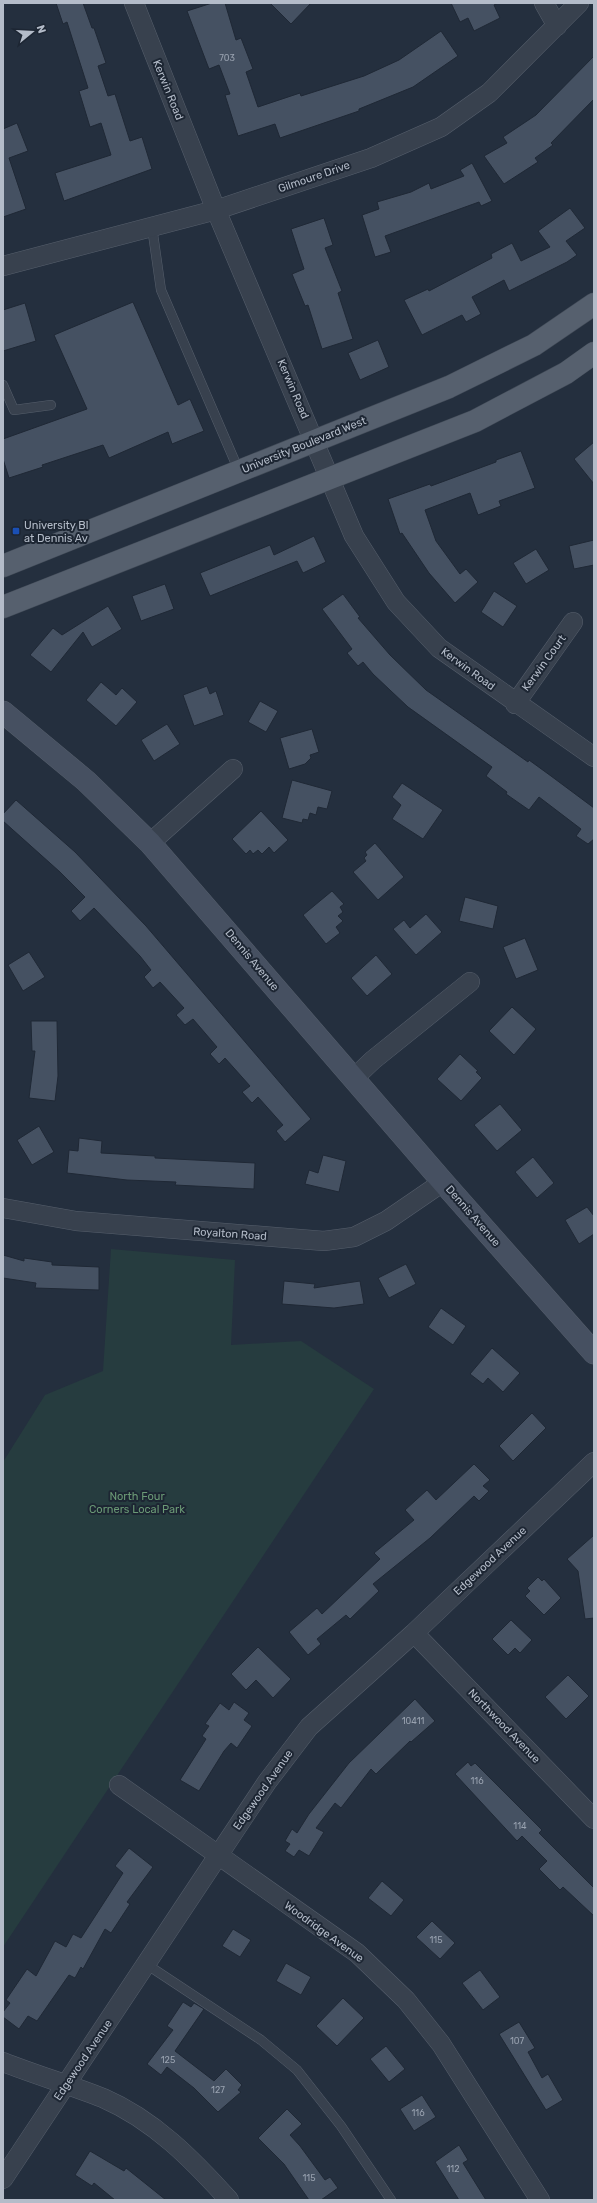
<svg xmlns="http://www.w3.org/2000/svg" width="597" height="2203" font-family="Rubik,sans-serif">
<rect width="100%" height="100%" fill="#242f3e"/>
<path fill="#263c3f" d="M 111,1249 L 235,1260 L 231,1345 L 301,1341 L 374,1389 L 3,1947 L 3,1462 L 45,1395 L 103,1371 Z"/>
<path fill="#455162" stroke="#1f2835" d="M 56,3 L 83,3 L 92,28 L 94,28 L 106,63 L 98,66 L 108,96 L 115,94 L 130,141 L 142,137 L 152,169 L 64,201 L 55,173 L 111,155 L 101,123 L 90,127 L 79,91 L 88,88 L 67,22 L 63,24 Z
M 212,3 L 225,3 L 236,40 L 241,38 L 253,69 L 246,72 L 258,107 L 300,93 L 301,96 L 364,76 L 399,60 L 441,31 L 458,56 L 413,87 L 359,109 L 359,111 L 280,138 L 275,124 L 238,136 L 225,95 L 230,94 L 219,65 L 209,69 L 187,11 Z
M 270,3 L 311,3 L 291,24 Z
M 451,3 L 498,3 L 494,5 L 500,18 L 474,31 L 468,18 L 460,22 Z
M 594,56 L 594,99 L 551,143 L 553,145 L 535,158 L 538,162 L 504,184 L 484,156 L 507,143 L 503,137 L 536,115 Z
M 17,123 L 28,151 L 9,158 L 26,209 L 3,217 L 3,129 Z
M 472,163 L 492,201 L 481,206 L 479,202 L 385,236 L 391,252 L 375,257 L 362,215 L 379,209 L 377,202 L 411,192 L 429,183 L 431,189 L 464,176 L 460,170 Z
M 570,208 L 585,228 L 566,241 L 577,255 L 567,262 L 509,291 L 504,280 L 472,297 L 481,314 L 466,322 L 462,315 L 422,335 L 404,300 L 428,289 L 429,291 L 492,258 L 491,254 L 512,243 L 521,261 L 550,247 L 538,231 Z
M 324,218 L 333,245 L 325,248 L 342,291 L 338,293 L 353,339 L 322,349 L 308,305 L 305,306 L 292,274 L 304,269 L 291,229 Z
M 133,302 L 178,405 L 190,399 L 204,431 L 172,444 L 168,432 L 109,458 L 103,445 L 42,465 L 43,467 L 9,478 L 3,459 L 3,439 L 87,409 L 54,335 Z
M 25,303 L 36,341 L 3,351 L 3,310 Z
M 378,340 L 389,367 L 360,380 L 348,353 Z
M 594,442 L 594,484 L 574,459 Z
M 521,451 L 535,488 L 499,501 L 501,506 L 478,515 L 470,493 L 425,510 L 436,541 L 460,574 L 466,569 L 478,582 L 455,603 L 429,573 L 402,533 L 400,534 L 388,499 L 430,484 L 431,486 L 496,462 L 496,460 Z
M 314,536 L 326,562 L 303,573 L 297,561 L 210,596 L 200,573 L 270,545 L 274,555 Z
M 594,540 L 594,565 L 574,569 L 569,546 Z
M 536,549 L 549,570 L 526,584 L 513,563 Z
M 165,584 L 174,609 L 141,621 L 132,596 Z
M 494,591 L 517,606 L 503,627 L 481,612 Z
M 343,594 L 360,617 L 358,618 L 390,655 L 426,690 L 528,762 L 529,760 L 551,776 L 594,808 L 594,839 L 588,844 L 576,836 L 581,829 L 539,797 L 529,810 L 506,794 L 507,792 L 486,776 L 492,767 L 408,707 L 373,674 L 363,662 L 358,666 L 347,653 L 352,649 L 322,609 Z
M 108,606 L 122,629 L 92,647 L 83,632 L 51,672 L 30,655 L 53,628 L 62,635 Z
M 101,682 L 116,695 L 122,688 L 137,702 L 116,726 L 86,700 Z
M 207,686 L 210,694 L 216,691 L 224,715 L 194,726 L 183,695 Z
M 260,701 L 278,711 L 266,732 L 248,722 Z
M 167,724 L 180,744 L 154,761 L 141,740 Z
M 312,729 L 319,752 L 310,755 L 311,758 L 305,764 L 289,769 L 280,738 Z
M 292,780 L 332,791 L 327,809 L 318,807 L 316,815 L 310,813 L 308,820 L 303,819 L 302,823 L 282,818 Z
M 402,783 L 443,810 L 423,839 L 392,819 L 401,805 L 392,797 Z
M 16,800 L 75,852 L 146,926 L 311,1119 L 285,1142 L 276,1131 L 283,1125 L 258,1097 L 252,1103 L 242,1092 L 250,1086 L 225,1058 L 219,1064 L 210,1054 L 217,1047 L 193,1019 L 185,1025 L 176,1015 L 184,1008 L 160,982 L 153,988 L 144,977 L 151,970 L 140,956 L 94,908 L 80,921 L 71,911 L 85,897 L 60,872 L 3,821 L 3,814 Z
M 261,811 L 288,840 L 274,853 L 269,847 L 262,854 L 258,850 L 253,854 L 250,850 L 246,854 L 232,839 Z
M 375,843 L 404,877 L 378,900 L 353,872 L 366,861 L 364,858 L 367,855 L 365,852 Z
M 332,891 L 344,904 L 340,907 L 343,912 L 338,916 L 343,921 L 336,927 L 340,933 L 326,944 L 303,915 Z
M 465,897 L 498,906 L 493,929 L 459,921 Z
M 426,914 L 442,932 L 416,955 L 393,929 L 404,920 L 410,928 Z
M 525,938 L 538,970 L 516,979 L 503,947 Z
M 29,952 L 45,977 L 23,991 L 8,965 Z
M 376,955 L 392,974 L 367,996 L 351,978 Z
M 512,1007 L 536,1029 L 514,1055 L 489,1031 Z
M 31,1021 L 57,1021 L 58,1076 L 55,1101 L 29,1098 L 35,1051 L 32,1051 Z
M 460,1054 L 478,1071 L 476,1072 L 482,1078 L 461,1101 L 437,1079 Z
M 500,1104 L 522,1130 L 497,1151 L 474,1125 Z
M 39,1126 L 54,1152 L 32,1165 L 17,1140 Z
M 79,1138 L 102,1141 L 101,1153 L 155,1156 L 155,1158 L 255,1163 L 254,1189 L 175,1185 L 176,1182 L 127,1180 L 67,1173 L 69,1150 L 78,1151 Z
M 323,1155 L 346,1161 L 339,1192 L 305,1184 L 309,1170 L 318,1173 Z
M 533,1157 L 554,1183 L 537,1198 L 515,1172 Z
M 587,1207 L 594,1216 L 594,1234 L 579,1244 L 565,1220 Z
M 3,1255 L 24,1261 L 24,1258 L 52,1262 L 52,1265 L 99,1267 L 99,1290 L 35,1288 L 36,1283 L 3,1278 Z
M 406,1264 L 416,1284 L 389,1298 L 378,1278 Z
M 284,1281 L 315,1284 L 314,1288 L 360,1281 L 364,1304 L 334,1308 L 282,1304 Z
M 441,1308 L 466,1326 L 453,1345 L 428,1327 Z
M 492,1348 L 520,1373 L 503,1392 L 488,1378 L 483,1384 L 470,1374 Z
M 532,1413 L 546,1428 L 513,1461 L 499,1446 Z
M 474,1464 L 490,1480 L 483,1486 L 489,1491 L 479,1501 L 474,1496 L 430,1538 L 373,1584 L 379,1591 L 350,1619 L 346,1615 L 317,1639 L 321,1644 L 308,1655 L 289,1632 L 317,1608 L 322,1614 L 380,1559 L 374,1553 L 414,1520 L 405,1510 L 427,1490 L 436,1500 Z
M 594,1535 L 594,1618 L 585,1619 L 578,1571 L 567,1559 Z
M 538,1577 L 542,1581 L 544,1579 L 561,1598 L 544,1615 L 525,1596 L 530,1591 L 527,1588 Z
M 511,1620 L 532,1640 L 520,1653 L 515,1648 L 508,1655 L 492,1639 Z
M 258,1647 L 291,1679 L 273,1698 L 256,1680 L 246,1690 L 231,1674 Z
M 568,1675 L 589,1696 L 566,1719 L 545,1697 Z
M 415,1699 L 435,1721 L 411,1742 L 410,1741 L 376,1774 L 371,1769 L 341,1808 L 335,1803 L 316,1828 L 324,1832 L 309,1856 L 299,1850 L 294,1857 L 285,1851 L 290,1844 L 285,1841 L 292,1829 L 297,1833 L 309,1814 L 349,1763 Z
M 234,1702 L 249,1713 L 244,1720 L 252,1726 L 237,1748 L 231,1743 L 224,1751 L 199,1791 L 180,1780 L 206,1739 L 202,1736 L 209,1726 L 205,1724 L 220,1703 L 229,1710 Z
M 468,1762 L 471,1766 L 475,1763 L 542,1830 L 539,1833 L 594,1888 L 594,1916 L 563,1887 L 560,1890 L 539,1869 L 547,1861 L 522,1836 L 517,1841 L 455,1774 Z
M 129,1848 L 153,1867 L 127,1902 L 130,1904 L 111,1933 L 105,1929 L 83,1969 L 81,1967 L 75,1978 L 69,1975 L 37,2021 L 28,2016 L 19,2029 L 3,2017 L 3,2012 L 10,2003 L 6,2000 L 27,1969 L 36,1976 L 55,1941 L 66,1947 L 73,1934 L 81,1938 L 123,1873 L 115,1866 Z
M 382,1881 L 404,1900 L 391,1916 L 368,1898 Z
M 432,1921 L 455,1943 L 440,1959 L 416,1937 Z
M 233,1929 L 251,1940 L 240,1957 L 222,1946 Z
M 286,1963 L 311,1977 L 301,1995 L 276,1981 Z
M 480,1970 L 500,1997 L 483,2010 L 462,1983 Z
M 343,1998 L 364,2018 L 337,2046 L 316,2026 Z
M 183,2002 L 191,2007 L 194,2003 L 204,2009 L 175,2051 L 214,2081 L 226,2069 L 242,2085 L 238,2090 L 241,2092 L 218,2112 L 194,2088 L 167,2067 L 161,2075 L 147,2064 L 173,2030 L 167,2026 Z
M 519,2022 L 535,2048 L 528,2052 L 542,2078 L 548,2074 L 563,2100 L 546,2110 L 499,2034 Z
M 386,2046 L 405,2069 L 389,2082 L 370,2059 Z
M 422,2095 L 436,2117 L 414,2131 L 400,2109 Z
M 287,2109 L 302,2124 L 290,2135 L 300,2146 L 325,2180 L 330,2177 L 338,2188 L 321,2200 L 309,2200 L 284,2164 L 258,2138 Z
M 459,2145 L 468,2160 L 463,2163 L 486,2200 L 459,2200 L 435,2162 Z
M 90,2151 L 124,2171 L 126,2168 L 166,2200 L 115,2200 L 94,2183 L 92,2186 L 75,2175 Z"/>
<g fill="none" stroke-linecap="round" stroke-linejoin="round">
<defs>
<path id="lane" d="M 152,227 L 161,290 L 239,471
M 3,385 L 14,410 L 51,405
M 146,1964 L 261,2040 L 297,2070 L 341,2126 L 391,2200"/>
<path id="street" d="M 134,3 L 216,210 L 354,536 L 396,602 L 439,648 L 594,757
M 544,3 L 557,26
M 3,266 L 216,210 L 371,158 L 441,127 L 489,93 L 579,3
M 515,704 L 573,622
M 150,843 L 233,769
M 354,1078 L 373,1060 L 470,982
M 3,1208 L 76,1221 L 324,1241 L 354,1237 L 386,1221 L 443,1182
M 414,1633 L 594,1819
M 119,1785 L 357,1953 L 406,2000 L 441,2044 L 540,2200
M 3,2062 C 36,2075 70,2085 103,2098 C 154,2120 193,2160 229,2200
M 3,2179 L 267,1782 L 309,1727 L 414,1633 L 594,1462"/>
<path id="secondary" d="M 3,712 L 86,781 L 150,843 L 443,1182 L 594,1353"/>
<path id="primary" d="M 3,566 L 449,387 L 534,345 L 594,304
M 3,607 L 475,421 L 566,373 L 594,353"/>
</defs>
<use href="#lane" stroke="#565f6c" stroke-width="10"/>
<use href="#street" stroke="#565f6c" stroke-width="20"/>
<use href="#secondary" stroke="#565f6c" stroke-width="23"/>
<use href="#primary" stroke="#414a57" stroke-width="23"/>
<use href="#lane" stroke="#38414e" stroke-width="9"/>
<use href="#street" stroke="#38414e" stroke-width="19"/>
<use href="#secondary" stroke="#465061" stroke-width="22"/>
<use href="#primary" stroke="#56606e" stroke-width="22"/>
</g>
<rect fill="#1a4fb4" stroke="#1d2633" stroke-width="1.5" x="12" y="527" width="8" height="8" rx="2"/>
<g text-anchor="middle" dominant-baseline="central" stroke-width="4" stroke-linejoin="round" paint-order="stroke">
<g font-size="9" fill="#98a1af">
<text x="227" y="58">703</text>
<text x="413" y="1721">10411</text>
<text x="477" y="1781">116</text>
<text x="520" y="1826">114</text>
<text x="436" y="1940">115</text>
<text x="517" y="2041">107</text>
<text x="168" y="2060">125</text>
<text x="218" y="2090">127</text>
<text x="418" y="2113">116</text>
<text x="453" y="2169">112</text>
<text x="309" y="2178">115</text>
</g>
<g font-size="11" fill="#b4bcc9" stroke="#1d2633">
<text transform="translate(168 90) rotate(68)">Kerwin Road</text>
<text transform="translate(314 177) rotate(-19)">Gilmoure Drive</text>
<text transform="translate(293 389) rotate(67)">Kerwin Road</text>
<text transform="translate(304 445) rotate(-22)">University Boulevard West</text>
<text transform="translate(544 663) rotate(-54)">Kerwin Court</text>
<text transform="translate(468 669) rotate(36)">Kerwin Road</text>
<text transform="translate(252 960) rotate(50)">Dennis Avenue</text>
<text transform="translate(473 1216) rotate(49)">Dennis Avenue</text>
<text transform="translate(230 1234) rotate(4)">Royalton Road</text>
<text transform="translate(490 1561) rotate(-43)">Edgewood Avenue</text>
<text transform="translate(504 1726) rotate(46)">Northwood Avenue</text>
<text transform="translate(263 1790) rotate(-55)">Edgewood Avenue</text>
<text transform="translate(324 1932) rotate(36)">Woodridge Avenue</text>
<text transform="translate(83 2060) rotate(-56)">Edgewood Avenue</text>
</g>
<g font-size="11" fill="#b4bcc9" stroke="#1d2633" text-anchor="start">
<text x="24" y="525">University Bl<tspan x="24" dy="13">at Dennis Av</tspan></text>
</g>
<g font-size="11" fill="#6b9a76" stroke="#1d2633">
<text x="137" y="1496">North Four<tspan x="137" dy="13">Corners Local Park</tspan></text>
</g>
</g>
<rect width="597" height="2203" fill="none" stroke="#b4bcc9" stroke-width="8"/>
<g transform="translate(32 32) rotate(72)" stroke="#1d2633" stroke-width="3" paint-order="stroke">
<path d="M0-3L7 15L0 10L-7 15Z" fill="#b4bcc9"/>
<text y="-6" font-size="11" font-weight="bold" text-anchor="middle" fill="#b4bcc9">N</text>
</g>
</svg>
